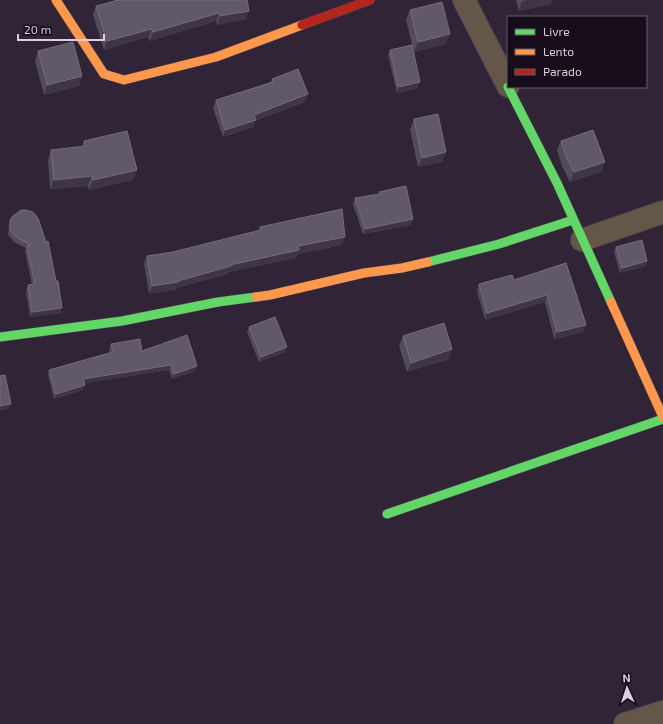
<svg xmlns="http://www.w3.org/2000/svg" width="663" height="724" font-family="'Exo 2',sans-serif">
<rect width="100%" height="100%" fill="#302436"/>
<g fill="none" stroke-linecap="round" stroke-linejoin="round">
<defs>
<path id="street" d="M 464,0 L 508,86
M 582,240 L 663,212
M 625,724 L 663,712"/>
<path id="fast" d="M 508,87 L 557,183 L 611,302
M 428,262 L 499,244 L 573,220
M 0,337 L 122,321 L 218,302 L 256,297
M 387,514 L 663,419"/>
<path id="slow" d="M 56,0 L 104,74 L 124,80 L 216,57 L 302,25
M 256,297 L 270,295 L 364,273 L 402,268 L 428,262
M 611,302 L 663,417"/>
<path id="jam" d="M 302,25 L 370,0"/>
</defs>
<use href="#street" stroke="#4b4150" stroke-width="24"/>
<use href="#fast" stroke="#4b4150" stroke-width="10"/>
<use href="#slow" stroke="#4b4150" stroke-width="10"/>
<use href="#jam" stroke="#4b4150" stroke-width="10"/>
<use href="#street" stroke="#645648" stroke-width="22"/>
<use href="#fast" stroke="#63d668" stroke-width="9"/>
<use href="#slow" stroke="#ff974d" stroke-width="9"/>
<use href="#jam" stroke="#b3261e" stroke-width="9"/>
</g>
<path fill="#524b5a" d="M 247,0 L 246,19 L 217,25 L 216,21 L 150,41 L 148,37 L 104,50 L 93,15 L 96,6 Z
M 516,0 L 552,0 L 550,4 L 519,11 Z
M 410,10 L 446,44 L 414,52 L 406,20 Z
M 390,50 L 418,88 L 397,93 L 388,55 Z
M 38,51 L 82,76 L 79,86 L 44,95 L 35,61 Z
M 272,79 L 308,94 L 305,102 L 255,121 L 253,127 L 223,137 L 213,108 L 216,100 L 271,82 Z
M 414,119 L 446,152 L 442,162 L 418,167 L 410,129 Z
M 84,141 L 133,180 L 89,190 L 88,186 L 50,189 L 48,160 L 51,150 L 82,147 Z
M 561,141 L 605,162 L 601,172 L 570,182 L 562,166 L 557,150 Z
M 379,192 L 411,225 L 363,234 L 353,204 L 355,198 L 379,194 Z
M 21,210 L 62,308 L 60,313 L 30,317 L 26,291 L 28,285 L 32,285 L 25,251 L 26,248 L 14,242 L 8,235 L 9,225 L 10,220 Z
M 260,227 L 342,245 L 298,254 L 296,258 L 229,272 L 228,274 L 176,288 L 175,290 L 149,294 L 144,263 L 147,256 L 173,252 L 259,230 Z
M 616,247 L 647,261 L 646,266 L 620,273 L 614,252 Z
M 566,263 L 586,325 L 583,332 L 554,339 L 545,302 L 485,320 L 477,291 L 479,284 L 514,280 Z
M 249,327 L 285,352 L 259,362 L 247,332 Z
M 403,336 L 452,349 L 449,359 L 407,372 L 399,346 Z
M 111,344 L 142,351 L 195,371 L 172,379 L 169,370 L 84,383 L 83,390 L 54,399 L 48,375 L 49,370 L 110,353 L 109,349 Z"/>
<path fill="#3e3546" d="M 528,0 L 552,0 L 550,4 L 519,11 L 522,1 Z
M 249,11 L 246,19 L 217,25 L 220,16 Z
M 219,13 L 216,21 L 150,41 L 153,32 Z
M 152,29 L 148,37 L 104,50 L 107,41 Z
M 450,34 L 446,44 L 414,52 L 418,42 Z
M 82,76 L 79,86 L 44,95 L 47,85 Z
M 420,82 L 418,88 L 397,93 L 398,87 Z
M 308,94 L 305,102 L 255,121 L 253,127 L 223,137 L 225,130 L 254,115 Z
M 446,152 L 442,162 L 418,167 L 422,158 Z
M 605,162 L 601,172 L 570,182 L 574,172 Z
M 137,170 L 133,180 L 89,190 L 93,180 Z
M 92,176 L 88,186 L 50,189 L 54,180 Z
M 413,219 L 411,225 L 363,234 L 365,229 Z
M 345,237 L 342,245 L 298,254 L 296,258 L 229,272 L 228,274 L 176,288 L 175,290 L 149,294 L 152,286 L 178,281 L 230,265 L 298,246 Z
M 647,261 L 646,266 L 620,273 L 622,268 Z
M 547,295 L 545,302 L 485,320 L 487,313 Z
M 62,308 L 60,313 L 30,317 L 32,312 Z
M 586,325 L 583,332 L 554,339 L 557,332 Z
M 287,347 L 285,352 L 259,362 L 261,357 Z
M 452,349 L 449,359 L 407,372 L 411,363 Z
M 171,365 L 169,370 L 81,384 L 83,379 Z
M 197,366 L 195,371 L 172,379 L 174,374 Z
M 85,385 L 83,390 L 54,399 L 56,394 Z
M 11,404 L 9,409 L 0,411 L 0,406 Z"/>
<path fill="#615969" stroke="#746c7c" d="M 118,0 L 247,0 L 249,11 L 220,16 L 219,13 L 153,32 L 152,29 L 107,41 L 96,6 Z
M 442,2 L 450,34 L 418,42 L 410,10 Z
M 73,42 L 82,76 L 47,85 L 38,51 Z
M 412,45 L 420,82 L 398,87 L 390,50 Z
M 298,69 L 308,94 L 254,115 L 256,120 L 225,130 L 216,100 L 273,82 L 272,79 Z
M 438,114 L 446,152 L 422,158 L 414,119 Z
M 593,130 L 605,162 L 574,172 L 566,156 L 561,141 Z
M 127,131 L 137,170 L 93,180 L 92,176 L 54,180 L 51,150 L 85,146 L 84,141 Z
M 406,186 L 413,219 L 365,229 L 355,198 L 380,194 L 379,192 Z
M 342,209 L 345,237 L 298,246 L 299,250 L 230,265 L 231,266 L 178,281 L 178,282 L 152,286 L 147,256 L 173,252 L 261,230 L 260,227 Z
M 21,210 L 26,210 L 33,212 L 38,218 L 46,242 L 48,241 L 56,281 L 58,281 L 62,308 L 32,312 L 28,285 L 35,284 L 27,246 L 31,245 L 16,237 L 10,230 L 10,220 L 13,216 Z
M 642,240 L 647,261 L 622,268 L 616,247 Z
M 566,263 L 582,312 L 586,325 L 557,332 L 547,295 L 487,313 L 479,284 L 512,275 L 514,280 Z
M 275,317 L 287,347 L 261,357 L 249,327 Z
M 444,323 L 452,349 L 411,363 L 403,336 Z
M 187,335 L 197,366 L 174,374 L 171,365 L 83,379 L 85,385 L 56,394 L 49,370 L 113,352 L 111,344 L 140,339 L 142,351 Z
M 5,375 L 11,404 L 0,406 L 0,376 Z"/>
<rect x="507" y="16" width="140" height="72" fill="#160c1a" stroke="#655a6a"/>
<rect x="515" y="29" width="20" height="6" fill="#63d668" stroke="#655a6a"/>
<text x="543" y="36" font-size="12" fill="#dccfe3">Livre</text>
<rect x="515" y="49" width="20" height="6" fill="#ff974d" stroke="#655a6a"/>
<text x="543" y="56" font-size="12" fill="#dccfe3">Lento</text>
<rect x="515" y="69" width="20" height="6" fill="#b3261e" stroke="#655a6a"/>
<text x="543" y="76" font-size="12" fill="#dccfe3">Parado</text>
<g transform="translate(627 688) rotate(357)" stroke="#160c1a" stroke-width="3" paint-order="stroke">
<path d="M0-3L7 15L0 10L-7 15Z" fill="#dccfe3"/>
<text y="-6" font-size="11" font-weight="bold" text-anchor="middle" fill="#dccfe3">N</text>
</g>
<path d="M18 34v6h86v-6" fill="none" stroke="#dccfe3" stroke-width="2"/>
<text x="24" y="34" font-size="12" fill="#dccfe3" stroke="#160c1a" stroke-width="3" paint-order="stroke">20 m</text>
</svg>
